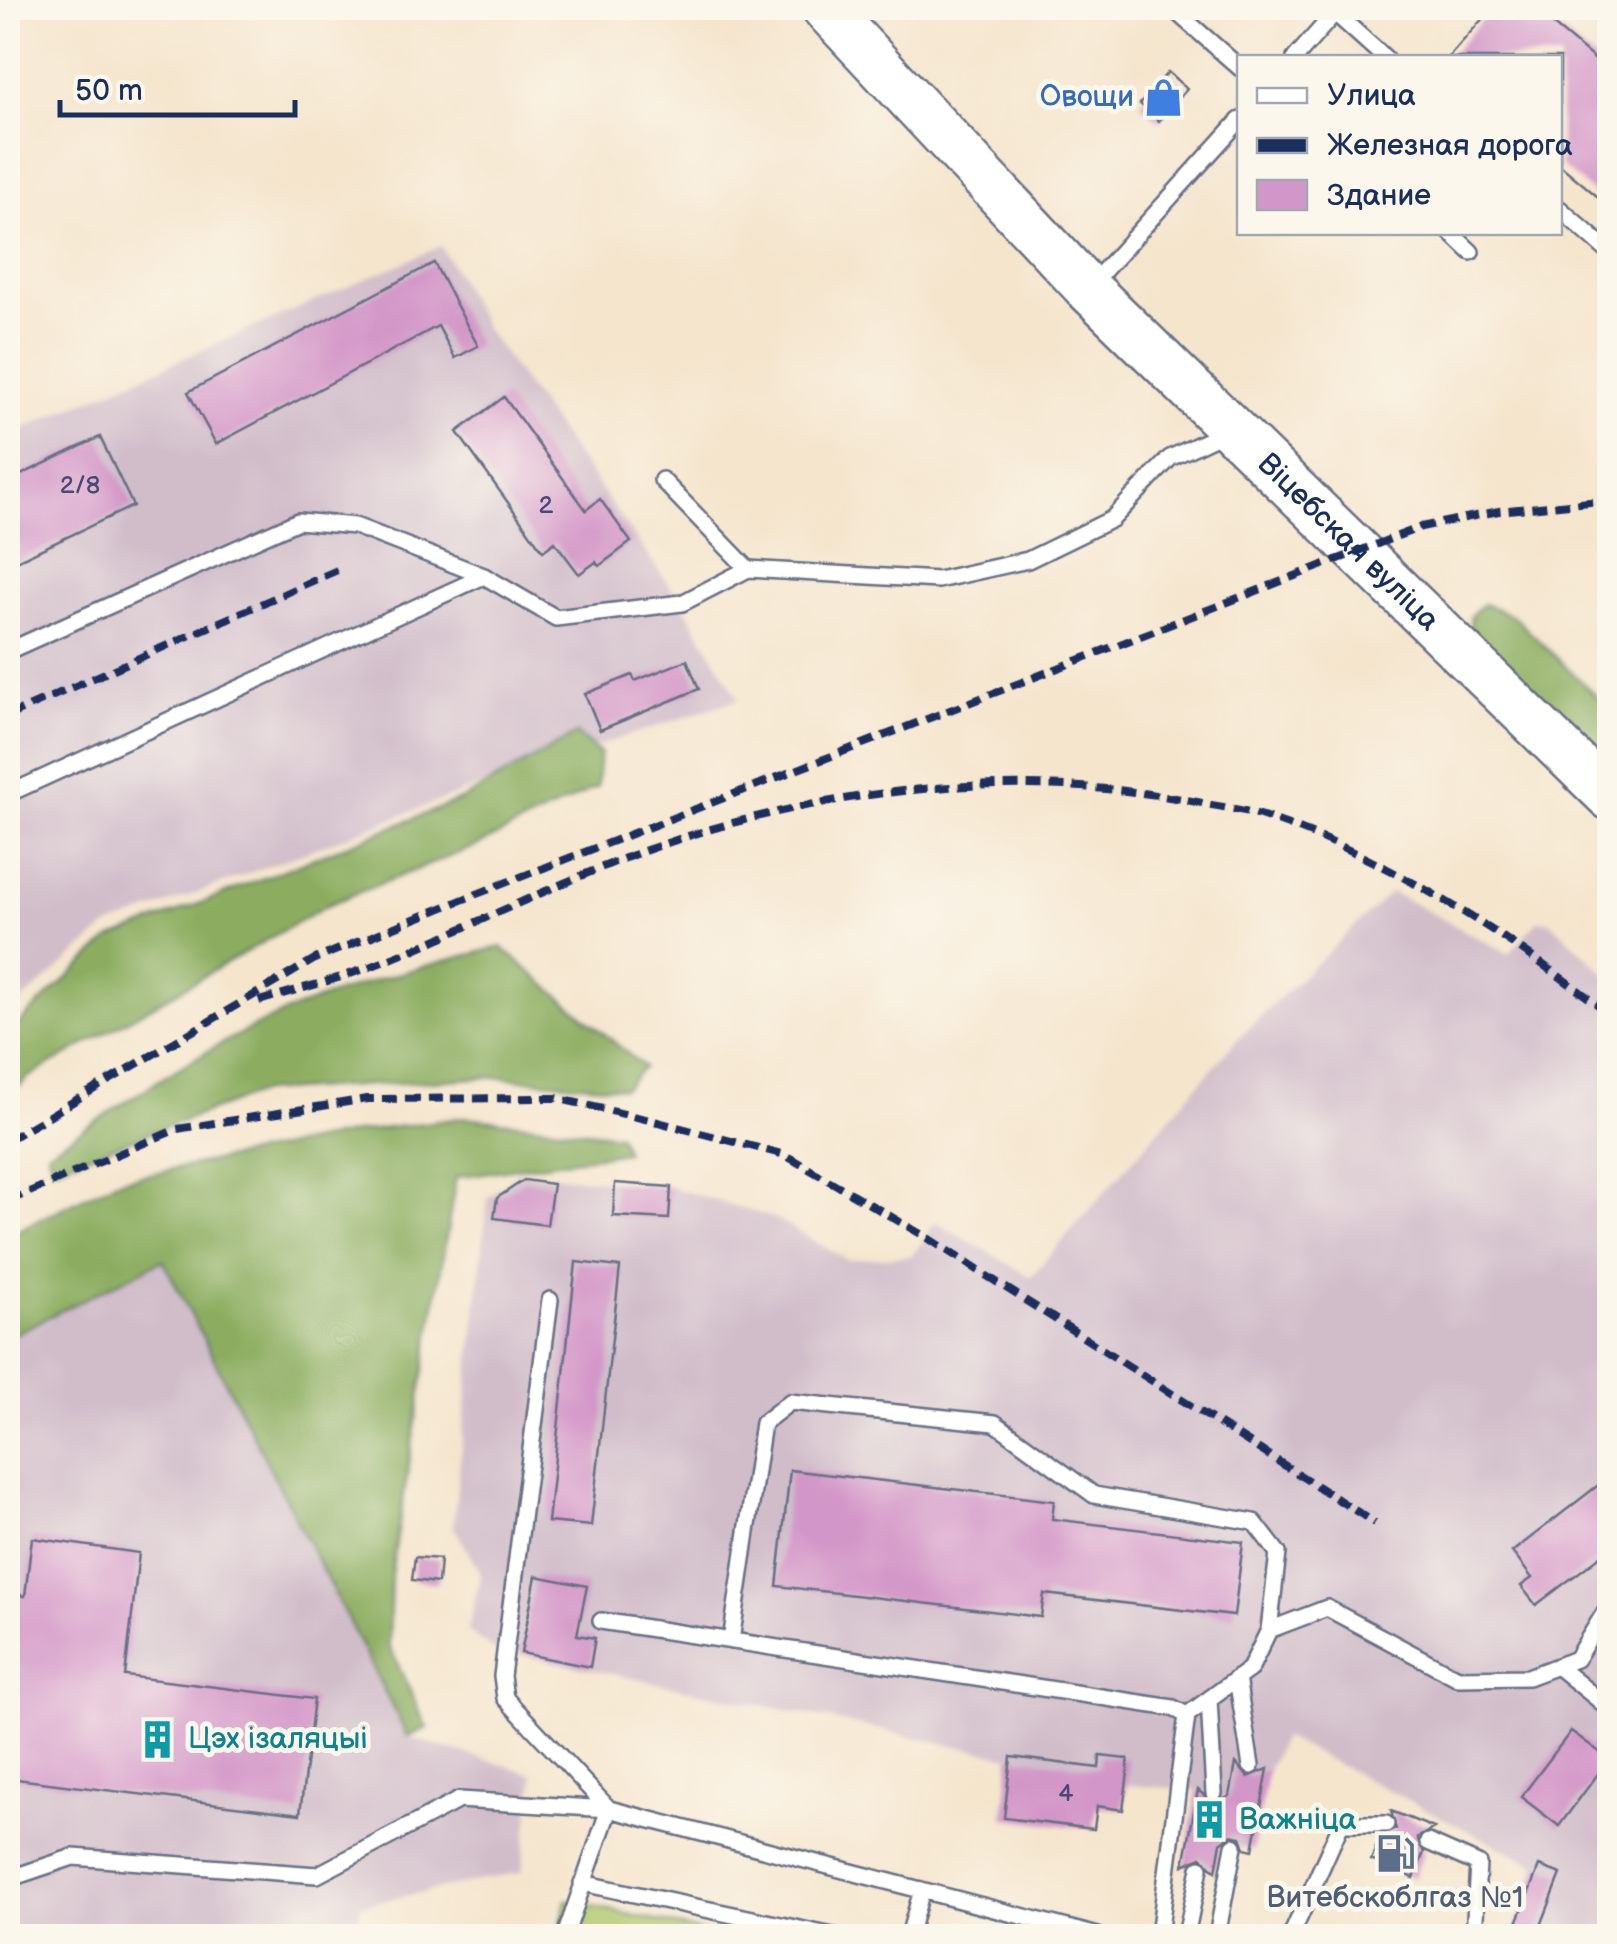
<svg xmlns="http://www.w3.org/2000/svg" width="1617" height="1944" font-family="'Balsamiq Sans',sans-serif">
<rect width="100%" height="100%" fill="#fbf7ec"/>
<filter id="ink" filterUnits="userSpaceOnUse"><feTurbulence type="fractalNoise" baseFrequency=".01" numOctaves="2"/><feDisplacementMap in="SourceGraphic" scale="20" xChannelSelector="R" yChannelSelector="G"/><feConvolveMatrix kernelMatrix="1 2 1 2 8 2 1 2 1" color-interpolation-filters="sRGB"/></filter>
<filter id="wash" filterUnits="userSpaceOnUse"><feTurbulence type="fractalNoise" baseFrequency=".0048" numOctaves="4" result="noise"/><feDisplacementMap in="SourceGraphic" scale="40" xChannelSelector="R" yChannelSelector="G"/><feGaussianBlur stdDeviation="2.25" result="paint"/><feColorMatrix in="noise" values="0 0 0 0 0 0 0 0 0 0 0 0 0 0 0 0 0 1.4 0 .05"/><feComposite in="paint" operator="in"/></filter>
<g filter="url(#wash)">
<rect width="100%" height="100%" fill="#f5e5cd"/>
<path fill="#d1bdca" d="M 441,246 L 485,328 L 682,603 L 739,699 L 492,781 L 107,927 L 8,1013 L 8,435 Z
M 1391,892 L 1509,954 L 1538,920 L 1550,921 L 1609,977 L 1609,1936 L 1535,1936 L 1515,1929 L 1538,1866 L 1283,1737 L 1268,1769 L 1253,1850 L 1221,1844 L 1216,1871 L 1184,1865 L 1197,1790 L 1126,1785 L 1123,1810 L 1108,1808 L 1108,1800 L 1098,1799 L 1094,1829 L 1004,1818 L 1010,1757 L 493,1649 L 468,1631 L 481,1573 L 453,1526 L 488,1198 L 518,1172 L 671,1187 L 774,1218 L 847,1260 L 912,1256 L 936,1222 L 1031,1277 L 1242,1034 Z
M 163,1259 L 408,1737 L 534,1774 L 522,1872 L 360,1905 L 358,1936 L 8,1936 L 8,1337 Z"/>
<path fill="#b1c96e" stroke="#667c66" stroke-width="2.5" d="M 566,1900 L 721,1936 L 559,1936 Z"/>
<path fill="#8cad61" stroke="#546e60" stroke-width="2.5" d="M 1484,604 L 1512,615 L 1609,708 L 1609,773 L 1471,639 L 1470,616 Z
M 576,734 L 600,753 L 597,787 L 474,847 L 329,904 L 27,1078 L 8,1099 L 8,1033 L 110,939 L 463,799 Z
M 501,947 L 644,1067 L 624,1088 L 493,1077 L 262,1092 L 53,1168 L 47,1152 C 114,1111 181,1062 252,1028 C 332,989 415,968 501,947 Z
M 466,1117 L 619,1135 L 626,1152 L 456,1177 L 391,1574 L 389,1645 L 427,1728 L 408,1737 L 163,1260 L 8,1337 L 8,1235 L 119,1180 L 360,1132 Z"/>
<g id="blocks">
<path fill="#d396c8" d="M 1492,8 L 1533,8 L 1610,72 L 1610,207 L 1560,165 L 1560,58 L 1448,58 Z
M 1168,72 L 1187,89 L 1159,121 L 1140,104 Z
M 434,263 L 478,346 L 455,358 L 438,326 L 216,444 L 188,392 Z
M 504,397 L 586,510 L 600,499 L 631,542 L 599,566 L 596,562 L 579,574 L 555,542 L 543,551 L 457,432 Z
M 100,437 L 133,506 L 8,565 L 8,481 Z
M 687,660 L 699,689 L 600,730 L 585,694 L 632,675 L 635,681 Z
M 524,1180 L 553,1184 L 547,1225 L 494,1218 L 497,1198 Z
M 615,1183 L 671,1187 L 669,1219 L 613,1216 Z
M 576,1262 L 620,1267 L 591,1526 L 548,1522 Z
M 790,1470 L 1054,1501 L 1052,1519 L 1243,1542 L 1234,1616 L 1044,1594 L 1041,1617 L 777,1586 Z
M 1610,1476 L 1610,1549 L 1536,1605 L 1521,1586 L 1532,1578 L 1512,1552 Z
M 32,1538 L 139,1553 L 125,1676 L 314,1699 L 300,1814 L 8,1778 L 8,1594 L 25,1596 Z
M 415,1557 L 440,1559 L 438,1583 L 412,1580 Z
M 536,1576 L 587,1586 L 577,1635 L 595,1638 L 590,1667 L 521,1653 Z
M 1571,1731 L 1609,1759 L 1559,1826 L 1521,1797 Z
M 1100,1756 L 1128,1759 L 1128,1772 L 1123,1810 L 1097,1806 L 1094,1829 L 1004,1818 L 1011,1757 L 1099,1768 Z
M 1236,1763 L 1248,1777 L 1268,1769 L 1253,1850 L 1245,1848 L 1241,1837 L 1231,1835 L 1221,1843 L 1216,1871 L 1201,1857 L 1184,1865 L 1198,1790 L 1214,1804 L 1230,1796 Z
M 1391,1811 L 1434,1828 L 1417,1838 L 1424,1852 L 1414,1878 L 1371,1860 L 1381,1835 L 1396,1829 Z
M 1539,1866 L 1561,1874 L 1537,1936 L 1512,1936 Z"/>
</g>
</g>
<g filter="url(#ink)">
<use href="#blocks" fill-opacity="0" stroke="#676f85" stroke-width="2.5"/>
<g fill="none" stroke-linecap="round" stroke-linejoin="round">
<defs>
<path id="lane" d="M 1172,8 L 1240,68
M 1335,13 L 1385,58
M 1295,58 L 1339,8
M 1560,209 L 1610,253
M 1450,232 L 1471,252
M 1090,286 L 1240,120
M 662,480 L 748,569
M 8,651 L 298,521 L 355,526 L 484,576 L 556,618 L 682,603 L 748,569 L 938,580 L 1028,560 L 1112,519 L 1170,458 L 1227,431
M 8,794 L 484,576
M 550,1300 L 502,1676 L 505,1698 L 609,1809 L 1098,1936
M 601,1621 L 1173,1708 L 1187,1715 L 1159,1936
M 1269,1630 L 1327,1608 L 1458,1678 L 1528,1677 L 1576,1659 L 1610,1604
M 731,1641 L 763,1423 L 790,1402 L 995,1423 L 1094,1495 L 1254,1522 L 1278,1553 L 1269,1630 L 1250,1669 L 1187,1715
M 1557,1666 L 1610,1709
M 1237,1678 L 1251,1766
M 1209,1699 L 1214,1793
M 1428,1842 L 1478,1864 L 1474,1936
M 8,1879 L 73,1857 L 317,1875 L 459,1800 L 609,1809 L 565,1936
M 582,1883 L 833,1936
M 909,1936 L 922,1890
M 1186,1936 L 1200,1868
M 1217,1936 L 1234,1846
M 1291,1936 L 1341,1824 L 1386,1824"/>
<g id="secondary">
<path id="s1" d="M 825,8 L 1088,289 L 1610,797"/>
</g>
</defs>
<use href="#lane" stroke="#676f85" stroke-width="20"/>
<use href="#secondary" stroke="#676f85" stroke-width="50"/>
<use href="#lane" stroke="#fff" stroke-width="15"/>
<use href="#secondary" stroke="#fff" stroke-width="45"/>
<path stroke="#1b2f5e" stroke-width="8" stroke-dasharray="15 8" stroke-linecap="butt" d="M 8,716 L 344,567
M 259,1001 C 295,990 332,981 367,968 C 468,930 565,877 667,843 C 835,786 1023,768 1197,802 C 1219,807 1242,809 1263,816 C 1391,859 1504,933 1610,1014
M 8,1140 L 315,959 L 469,897 L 1421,527 L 1499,511 L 1610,500
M 8,1201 L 177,1129 L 367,1099 L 556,1098 L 658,1122 L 785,1155 L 926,1237 L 1375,1523"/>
</g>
</g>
<defs>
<symbol id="shop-bare" viewBox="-9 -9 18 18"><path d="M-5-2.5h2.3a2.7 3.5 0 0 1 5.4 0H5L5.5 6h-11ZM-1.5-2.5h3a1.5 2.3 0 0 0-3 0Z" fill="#3f7fe0" stroke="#fbf7ec" stroke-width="2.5" paint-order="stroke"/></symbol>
<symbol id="building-bare" viewBox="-9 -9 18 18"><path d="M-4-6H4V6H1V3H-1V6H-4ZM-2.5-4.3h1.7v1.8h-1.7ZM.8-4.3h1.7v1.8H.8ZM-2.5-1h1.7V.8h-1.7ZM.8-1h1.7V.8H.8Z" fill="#0f9aa8" stroke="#fbf7ec" stroke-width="2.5" paint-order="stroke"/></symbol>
<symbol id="fuel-bare" viewBox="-9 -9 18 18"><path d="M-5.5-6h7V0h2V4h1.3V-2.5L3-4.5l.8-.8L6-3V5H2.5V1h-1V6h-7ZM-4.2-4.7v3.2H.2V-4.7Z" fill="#5c6f8a" stroke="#fbf7ec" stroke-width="2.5" paint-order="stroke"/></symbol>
</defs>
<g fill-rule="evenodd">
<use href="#shop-bare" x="1136" y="70" width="55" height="55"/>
<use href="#building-bare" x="130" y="1712" width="55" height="55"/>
<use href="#building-bare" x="1182" y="1792" width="55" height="55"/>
<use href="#fuel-bare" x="1368" y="1826" width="55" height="55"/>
</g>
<g text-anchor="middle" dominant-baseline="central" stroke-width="10" stroke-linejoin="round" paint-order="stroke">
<g font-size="25" fill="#494978">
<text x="80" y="485">2/8</text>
<text x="546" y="505">2</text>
<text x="1066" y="1793">4</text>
</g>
<g font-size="30" fill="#366cbe" stroke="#fbf7ec" text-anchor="end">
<text x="1134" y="97">Овощи</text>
</g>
<g font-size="30" fill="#1b2f5e" stroke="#fbf7ec">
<text stroke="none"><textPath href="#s1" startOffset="748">Віцебская вуліца</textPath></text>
</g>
<g font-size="30" fill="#0d838f" stroke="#fbf7ec" text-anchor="start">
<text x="188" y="1739">Цэх ізаляцыі</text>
<text x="1239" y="1820">Важніца</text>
</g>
<g font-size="30" fill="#4e5e75" stroke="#fbf7ec">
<text x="1395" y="1898">Витебскоблгаз №1</text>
</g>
</g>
<rect width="1617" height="1944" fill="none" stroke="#fbf7ec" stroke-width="40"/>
<rect x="1237" y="55" width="325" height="180" fill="#fbf7ec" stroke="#a1a7b3" stroke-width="2.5"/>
<rect x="1257" y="88" width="50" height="15" fill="#ffffff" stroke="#a1a7b3" stroke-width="2.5"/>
<text x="1327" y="105" font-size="30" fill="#1b2f5e">Улица</text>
<rect x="1257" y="138" width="50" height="15" fill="#1b2f5e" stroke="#a1a7b3" stroke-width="2.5"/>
<text x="1327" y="155" font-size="30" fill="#1b2f5e">Железная дорога</text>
<rect x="1257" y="180" width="50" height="30" fill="#d396c8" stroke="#a1a7b3" stroke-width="2.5"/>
<text x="1327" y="205" font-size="30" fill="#1b2f5e">Здание</text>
<path d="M60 100v15h235v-15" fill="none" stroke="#1b2f5e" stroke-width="5"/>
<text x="75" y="100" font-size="30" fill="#1b2f5e" stroke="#fbf7ec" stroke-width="8" paint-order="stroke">50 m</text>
</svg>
